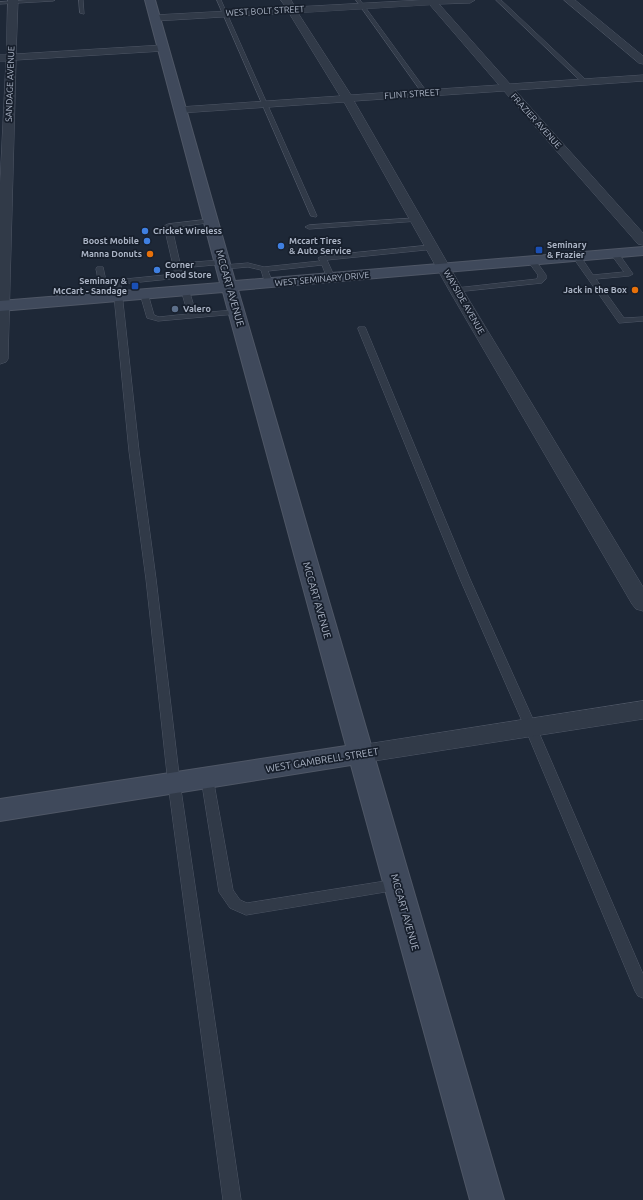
<svg xmlns="http://www.w3.org/2000/svg" width="643" height="1200" font-family="Ubuntu,sans-serif">
<rect width="100%" height="100%" fill="#1e2837"/>
<g fill="none" stroke-linecap="round" stroke-linejoin="round">
<defs>
<path id="lane" d="M 28,0 L 55,0 L 53,1 L 0,4 L 0,2 Z
M 79,0 L 83,0 L 84,14 L 80,13 Z
M 217,0 L 221,0 L 317,216 L 316,217 L 311,216 Z
M 356,0 L 360,0 L 427,92 L 427,94 L 423,94 Z
M 496,0 L 501,0 L 587,81 L 587,83 L 583,83 Z
M 416,218 L 420,220 L 418,221 L 309,229 L 305,227 L 309,225 Z
M 211,219 L 215,221 L 213,222 L 172,228 L 180,263 L 222,260 L 225,260 L 225,264 L 181,268 L 183,276 L 179,278 L 121,284 L 139,451 L 156,579 L 180,783 L 241,1200 L 223,1200 L 168,783 L 146,579 L 129,451 L 113,285 L 105,285 L 99,284 L 96,269 L 97,267 L 103,267 L 106,281 L 175,274 L 164,226 L 168,224 Z
M 432,245 L 436,247 L 435,249 L 327,260 L 335,278 L 331,280 L 327,278 L 322,265 L 268,271 L 273,283 L 269,285 L 265,283 L 261,270 L 248,267 L 224,269 L 220,267 L 224,265 L 248,263 L 264,267 L 320,261 L 318,258 L 322,256 Z
M 611,251 L 617,251 L 633,274 L 629,276 L 596,279 L 624,318 L 643,317 L 643,321 L 619,323 L 572,256 L 576,254 L 579,254 L 593,275 L 624,272 L 610,253 Z
M 528,258 L 534,258 L 546,275 L 546,279 L 542,283 L 456,292 L 452,290 L 456,288 L 537,279 L 538,275 L 527,260 Z
M 182,288 L 188,288 L 189,290 L 196,313 L 236,310 L 240,312 L 236,314 L 158,321 L 147,318 L 140,294 L 144,292 L 148,294 L 154,315 L 159,317 L 188,314 L 181,290 Z
M 359,327 L 365,327 L 366,329 L 470,579 L 537,728 L 643,974 L 643,998 L 638,996 L 635,991 L 525,728 L 460,579 L 358,329 Z
M 207,773 L 212,774 L 213,778 L 233,890 L 240,900 L 247,903 L 398,879 L 403,881 L 405,885 L 403,889 L 246,915 L 230,908 L 219,892 L 201,778 L 202,774 Z"/>
<path id="street" d="M 8,0 L 18,0 L 16,54 L 163,45 L 168,48 L 163,51 L 16,60 L 8,359 L 6,362 L 0,364 L 0,184 L 6,61 L 0,61 L 0,55 L 6,55 Z
M 281,0 L 291,0 L 295,7 L 422,0 L 475,0 L 470,3 L 439,4 L 510,84 L 643,75 L 643,81 L 515,90 L 643,233 L 643,245 L 638,244 L 504,91 L 354,101 L 463,290 L 643,587 L 643,611 L 636,609 L 632,604 L 449,290 L 344,102 L 180,113 L 174,110 L 180,107 L 340,96 L 289,13 L 155,21 L 150,18 L 155,15 L 286,8 ZM 430,5 L 499,85 L 351,95 L 298,13 Z
M 564,0 L 575,0 L 643,56 L 643,64 L 639,63 Z
M 643,701 L 643,719 L 361,763 L 352,761 L 349,754 L 352,747 L 361,745 Z"/>
<path id="secondary" d="M 145,0 L 155,0 L 235,281 L 643,247 L 643,255 L 238,290 L 504,1200 L 470,1200 L 351,765 L 0,821 L 0,799 L 346,746 L 223,292 L 0,311 L 0,301 L 220,283 Z"/>
</defs>
<use href="#lane" stroke="#4f5766" stroke-width="1"/>
<use href="#street" stroke="#4f5766" stroke-width="1"/>
<use href="#secondary" stroke="#4f5766" stroke-width="2"/>
<use href="#lane" fill="#313a48" fill-rule="evenodd"/>
<use href="#street" fill="#313a48" fill-rule="evenodd"/>
<use href="#secondary" fill="#3f495b" fill-rule="evenodd"/>
</g>
<g fill="#3f7fe0" stroke="#171f2c" stroke-width="1.5">
<circle cx="145" cy="231" r="4"/>
<circle cx="147" cy="241" r="4"/>
<circle cx="281" cy="246" r="4"/>
<circle cx="157" cy="270" r="4"/>
</g>
<g fill="#1a4fb4" stroke="#171f2c" stroke-width="1.5">
<rect x="535" y="246" width="8" height="8" rx="2"/>
<rect x="131" y="282" width="8" height="8" rx="2"/>
</g>
<g fill="#e8710a" stroke="#171f2c" stroke-width="1.5">
<circle cx="150" cy="254" r="4"/>
<circle cx="635" cy="290" r="4"/>
</g>
<circle fill="#5c6f8a" stroke="#171f2c" stroke-width="1.5" cx="175" cy="309" r="4"/>
<g text-anchor="middle" dominant-baseline="central" stroke-width="3.5" stroke-linejoin="round" paint-order="stroke">
<g font-size="9" fill="#abb4c5" stroke="#171f2c">
<text transform="translate(265 11) rotate(-3)">WEST BOLT STREET</text>
<text transform="translate(10 84) rotate(-88)">SANDAGE AVENUE</text>
<text transform="translate(412 94) rotate(-4)">FLINT STREET</text>
<text transform="translate(536 121) rotate(48)">FRAZIER AVENUE</text>
<text transform="translate(322 279) rotate(-5)">WEST SEMINARY DRIVE</text>
<text transform="translate(464 302) rotate(60)">WAYSIDE AVENUE</text>
</g>
<g font-size="9" font-weight="bold" fill="#abb4c5" stroke="#171f2c" text-anchor="start">
<text x="153" y="231">Cricket Wireless</text>
<text x="139" y="241" text-anchor="end">Boost Mobile</text>
<text x="289" y="241">Mccart Tires<tspan x="289" dy="10">&amp; Auto Service</tspan></text>
<text x="547" y="245">Seminary<tspan x="547" dy="10">&amp; Frazier</tspan></text>
<text x="142" y="254" text-anchor="end">Manna Donuts</text>
<text x="165" y="265">Corner<tspan x="165" dy="10">Food Store</tspan></text>
<text x="127" y="281" text-anchor="end">Seminary &amp;<tspan x="127" dy="10">McCart - Sandage</tspan></text>
<text x="627" y="290" text-anchor="end">Jack in the Box</text>
<text x="183" y="309">Valero</text>
</g>
<g font-size="10" fill="#abb4c5" stroke="#171f2c">
<text transform="translate(230 288) rotate(74)">MCCART AVENUE</text>
<text transform="translate(317 600) rotate(74)">MCCART AVENUE</text>
<text transform="translate(322 760) rotate(-9)">WEST GAMBRELL STREET</text>
<text transform="translate(405 912) rotate(74)">MCCART AVENUE</text>
</g>
</g>
</svg>
